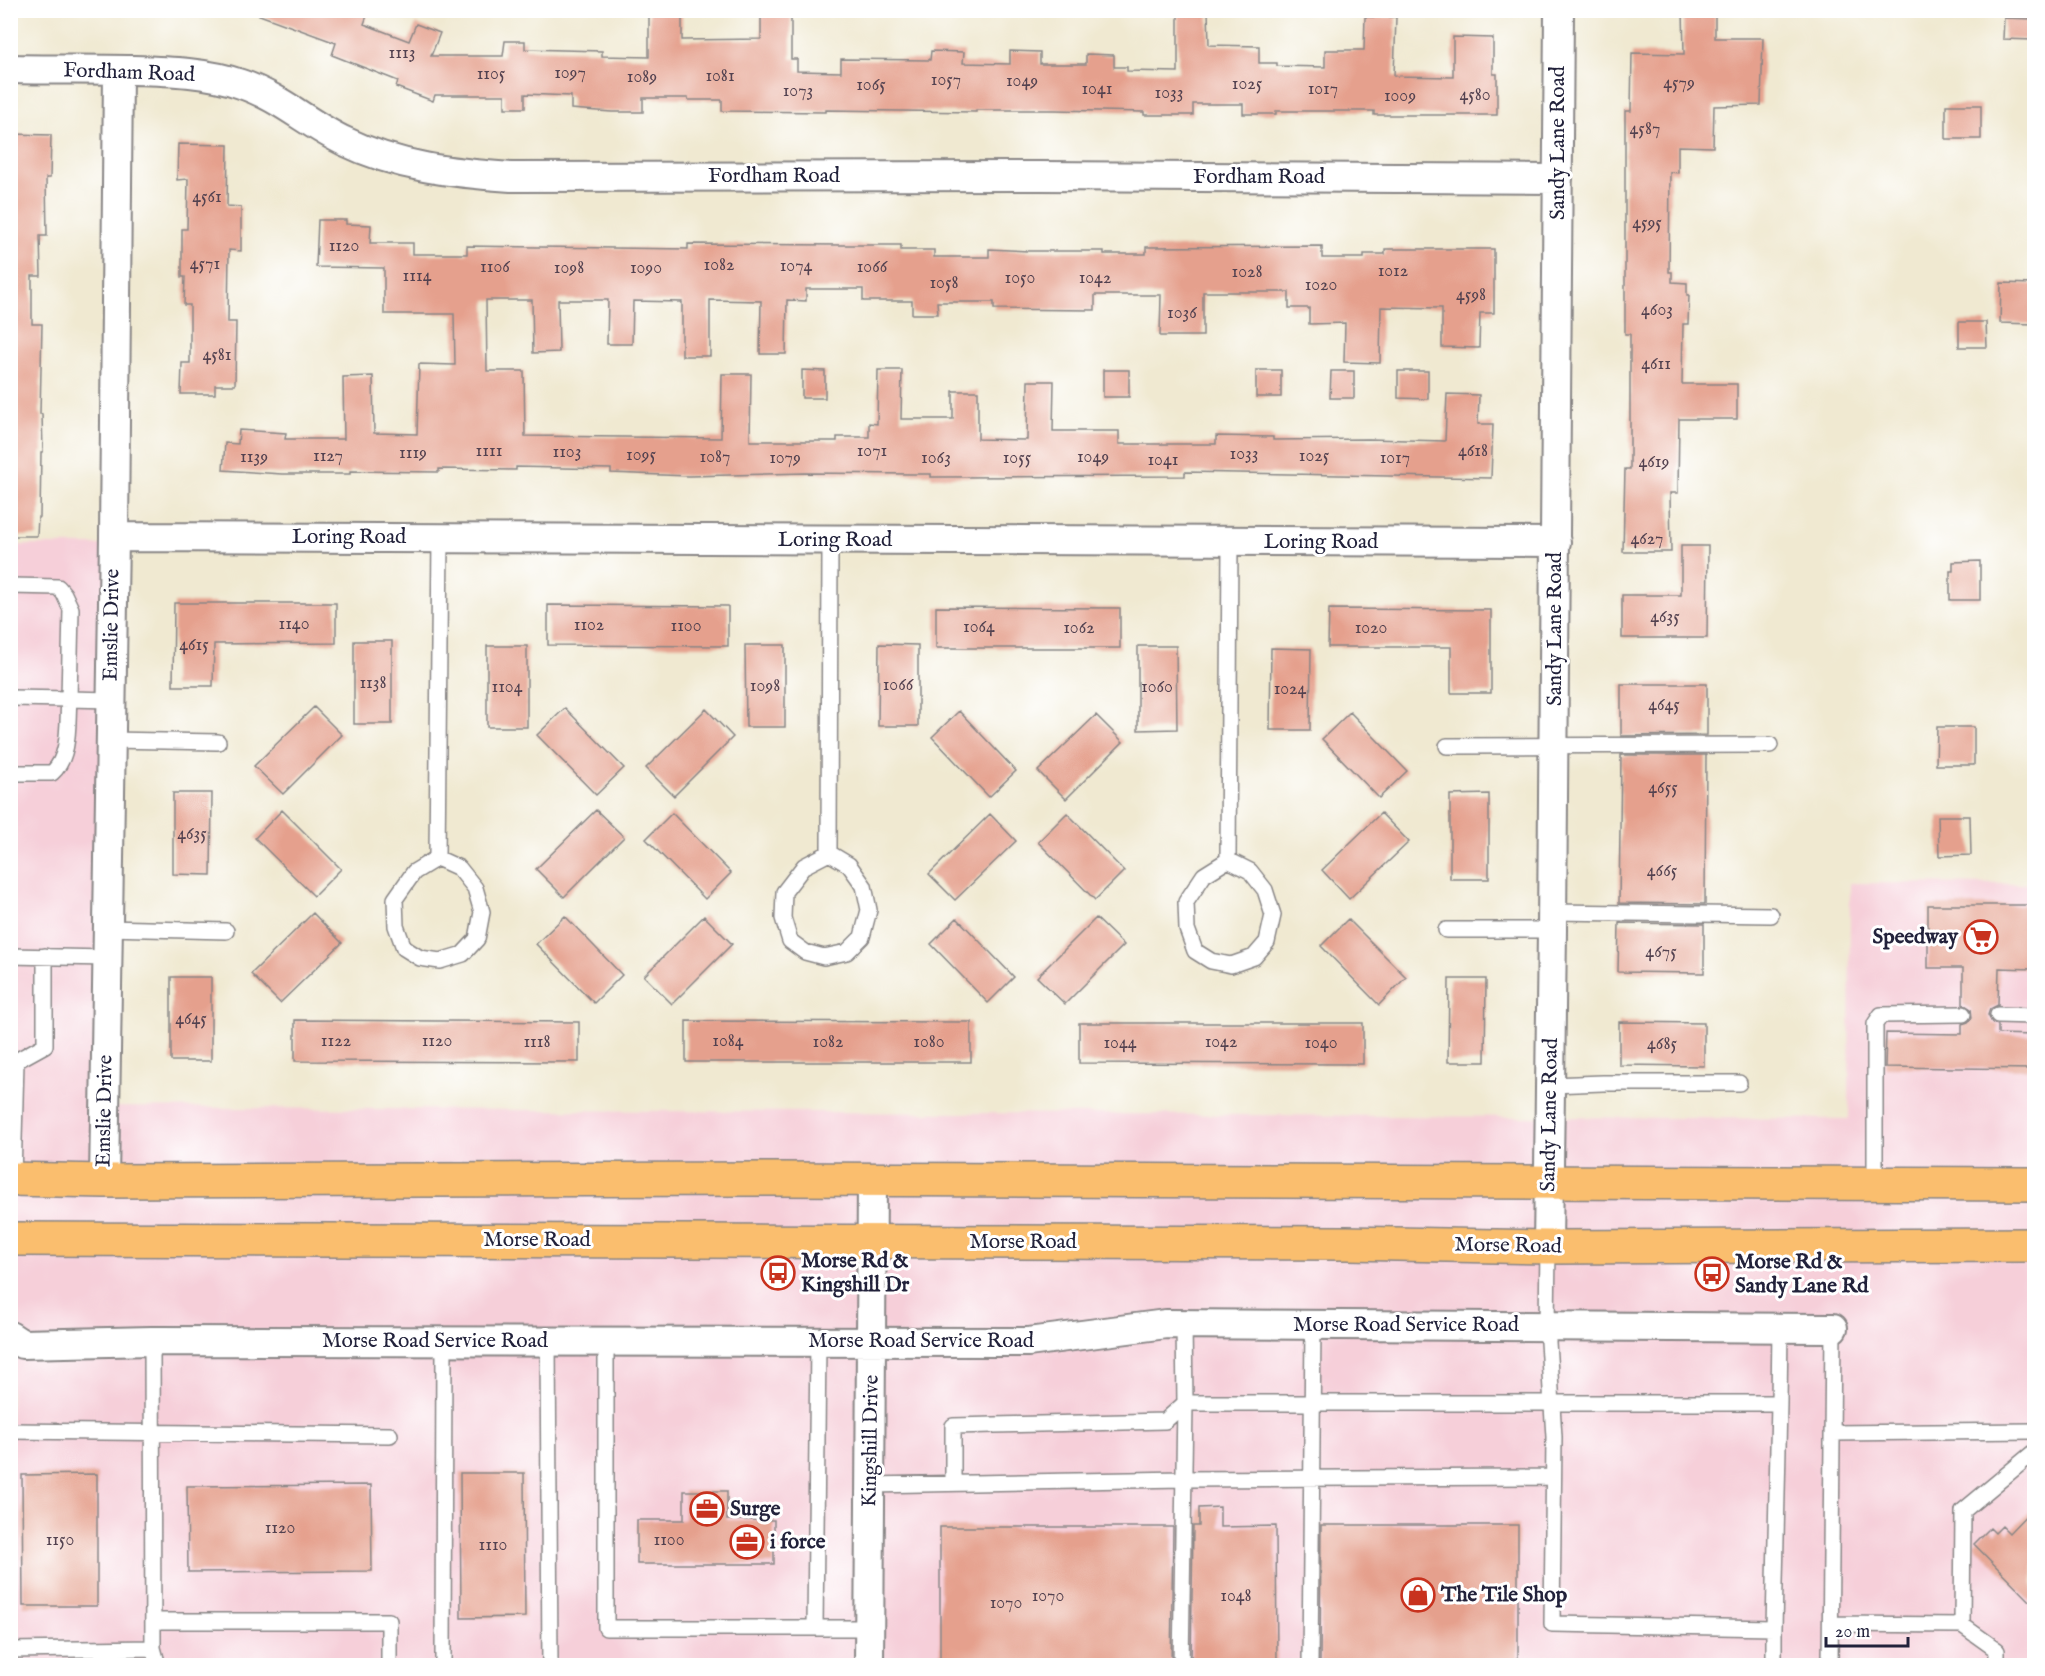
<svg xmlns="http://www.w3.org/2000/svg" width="2045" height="1676" font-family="'IM FELL English',serif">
<rect width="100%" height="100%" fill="#fff"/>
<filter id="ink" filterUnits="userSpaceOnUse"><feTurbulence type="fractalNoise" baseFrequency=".0167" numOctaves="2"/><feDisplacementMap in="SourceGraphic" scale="12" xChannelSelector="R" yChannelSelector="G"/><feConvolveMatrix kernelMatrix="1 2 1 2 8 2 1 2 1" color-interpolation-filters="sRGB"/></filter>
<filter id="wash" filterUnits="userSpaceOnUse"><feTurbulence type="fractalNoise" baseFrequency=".008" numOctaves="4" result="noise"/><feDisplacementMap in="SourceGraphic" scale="24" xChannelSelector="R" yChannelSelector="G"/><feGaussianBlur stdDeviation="1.35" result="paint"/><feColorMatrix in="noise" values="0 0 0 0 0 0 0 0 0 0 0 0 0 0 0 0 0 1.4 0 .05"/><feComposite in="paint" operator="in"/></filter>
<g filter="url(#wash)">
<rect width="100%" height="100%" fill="#f0e9d1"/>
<path fill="#f6cfd9" d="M 11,545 L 112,545 L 105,1107 L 1849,1119 L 1850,883 L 2034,884 L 2034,1665 L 11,1666 Z"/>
<g id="blocks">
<path fill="#e5a08d" d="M 254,10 L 369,10 L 364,24 L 409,41 L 416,24 L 440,33 L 431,56 L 503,56 L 505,41 L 525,41 L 525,49 L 602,51 L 602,56 L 649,57 L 649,10 L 682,10 L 682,40 L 761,39 L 761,10 L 791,10 L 791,59 L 797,59 L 797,71 L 841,72 L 841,59 L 930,60 L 931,51 L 964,52 L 963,63 L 1010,64 L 1010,51 L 1040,52 L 1040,64 L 1086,64 L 1086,54 L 1114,55 L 1114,67 L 1127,67 L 1127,71 L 1178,72 L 1178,10 L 1208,10 L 1209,45 L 1259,46 L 1259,63 L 1277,63 L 1277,66 L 1325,67 L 1325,50 L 1364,50 L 1365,17 L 1396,17 L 1394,76 L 1453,77 L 1453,37 L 1493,38 L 1493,74 L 1497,74 L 1497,115 L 1374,115 L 1374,111 L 1276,111 L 1276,114 L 1243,114 L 1243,104 L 1193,104 L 1193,115 L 1144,115 L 1144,112 L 1055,110 L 976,110 L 976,112 L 826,110 L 826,112 L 722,111 L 722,100 L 688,100 L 688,98 L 643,98 L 643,112 L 612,112 L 571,109 L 571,96 L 525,94 L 525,108 L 505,108 L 505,95 L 435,95 L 433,101 L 396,87 L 398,81 L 332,55 L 336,43 L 254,13 Z
M 1683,10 L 1715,10 L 1715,38 L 1763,38 L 1761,105 L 1714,106 L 1713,147 L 1678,146 L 1678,173 L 1670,172 L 1669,272 L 1672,272 L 1672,282 L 1687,283 L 1687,295 L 1689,295 L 1688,324 L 1683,324 L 1682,384 L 1737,384 L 1737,419 L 1679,419 L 1678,493 L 1670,493 L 1671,552 L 1623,552 L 1625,469 L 1630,469 L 1630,334 L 1625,334 L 1625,111 L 1631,111 L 1632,53 L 1684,54 Z
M 2004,18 L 2034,19 L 2034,40 L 2003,39 Z
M 1946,105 L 1981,105 L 1981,139 L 1946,139 Z
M 10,134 L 51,135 L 50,178 L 46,178 L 47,236 L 40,236 L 41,276 L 32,276 L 32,324 L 42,324 L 40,414 L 42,414 L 43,452 L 41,452 L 40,517 L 38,517 L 37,536 L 10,536 Z
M 178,144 L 228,145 L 227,206 L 241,207 L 241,251 L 229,250 L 228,322 L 236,322 L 235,385 L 215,385 L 215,394 L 181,394 L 182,363 L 190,363 L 190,305 L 184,305 L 185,277 L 182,277 L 182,229 L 187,229 L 188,179 L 177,180 Z
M 318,220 L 346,220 L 346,224 L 371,225 L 370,243 L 413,243 L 413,254 L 467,254 L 467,246 L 688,249 L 688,244 L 843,245 L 901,245 L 901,250 L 934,250 L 934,257 L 989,257 L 989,249 L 1028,251 L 1104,251 L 1104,254 L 1146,254 L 1146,247 L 1322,246 L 1322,258 L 1364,258 L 1364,254 L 1385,254 L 1385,249 L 1494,249 L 1494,313 L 1480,313 L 1479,348 L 1442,347 L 1442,308 L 1381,307 L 1380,363 L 1344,362 L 1345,323 L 1309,324 L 1309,308 L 1289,308 L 1289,292 L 1203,292 L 1203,336 L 1160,336 L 1161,295 L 1095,295 L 1095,310 L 994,309 L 994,302 L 937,302 L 938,314 L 912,314 L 912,301 L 863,301 L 863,289 L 806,289 L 806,301 L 787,300 L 786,354 L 760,354 L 761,301 L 710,300 L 710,356 L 682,356 L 682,302 L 633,301 L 632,344 L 607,344 L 608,300 L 558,300 L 559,352 L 533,353 L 532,300 L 486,300 L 487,371 L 524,371 L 525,436 L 721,438 L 722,374 L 751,374 L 750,441 L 837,441 L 837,437 L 869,437 L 869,423 L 877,424 L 878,370 L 902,370 L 901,419 L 953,419 L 953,391 L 978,391 L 978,439 L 1027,440 L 1028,381 L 1054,381 L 1053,431 L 1119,431 L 1119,444 L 1216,444 L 1216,436 L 1273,437 L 1273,440 L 1368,439 L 1445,441 L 1447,394 L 1479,395 L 1478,424 L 1493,424 L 1491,478 L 1185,472 L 1185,476 L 931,477 L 931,474 L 915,474 L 806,473 L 689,476 L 611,473 L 611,469 L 516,467 L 516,470 L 439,469 L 439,472 L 350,471 L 350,474 L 282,474 L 223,470 L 225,443 L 238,444 L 239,430 L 286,433 L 285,439 L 344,439 L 343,377 L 373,376 L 374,433 L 417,434 L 419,364 L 455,365 L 454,314 L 384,314 L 384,268 L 316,267 Z
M 2001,283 L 2034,284 L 2034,324 L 2000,323 Z
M 1959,322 L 1986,322 L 1987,347 L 1959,347 Z
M 802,370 L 825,371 L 825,398 L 802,398 Z
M 1103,370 L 1129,370 L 1129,397 L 1103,397 Z
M 1256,370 L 1281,370 L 1281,397 L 1256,397 Z
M 1331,371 L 1354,371 L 1354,398 L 1330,398 Z
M 1398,371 L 1428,371 L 1428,399 L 1398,398 Z
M 1681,546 L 1708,546 L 1707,638 L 1622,638 L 1622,595 L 1681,595 Z
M 1980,561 L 1980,600 L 1950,600 L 1950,571 L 1953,571 L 1953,562 Z
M 174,603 L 336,603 L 336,643 L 214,644 L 213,686 L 173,686 Z
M 548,605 L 728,606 L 728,646 L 548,645 Z
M 936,607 L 1120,608 L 1120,648 L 936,648 Z
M 1329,609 L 1491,610 L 1491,693 L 1451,693 L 1451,647 L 1328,647 Z
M 354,641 L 392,641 L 392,724 L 354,724 Z
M 879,644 L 918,645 L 918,726 L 878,726 Z
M 745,645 L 785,645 L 785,727 L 746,727 Z
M 487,646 L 527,646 L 527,727 L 487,727 Z
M 1138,646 L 1176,646 L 1177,729 L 1138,730 Z
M 1271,648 L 1311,649 L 1310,730 L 1270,730 Z
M 1621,684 L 1707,684 L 1707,735 L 1621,736 Z
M 314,707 L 342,735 L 283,794 L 254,766 Z
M 565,708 L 624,768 L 596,795 L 537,735 Z
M 706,709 L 733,737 L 674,796 L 646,768 Z
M 959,711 L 1016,771 L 989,797 L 932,737 Z
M 1350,712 L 1407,771 L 1379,798 L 1322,739 Z
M 1096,715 L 1123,742 L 1066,799 L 1038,771 Z
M 1937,727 L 1974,727 L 1974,765 L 1936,765 Z
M 1621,755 L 1706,755 L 1705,904 L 1619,903 Z
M 173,793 L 212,793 L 211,875 L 173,874 Z
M 1489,794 L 1489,879 L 1450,879 L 1450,795 Z
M 282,810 L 341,869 L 314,896 L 255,838 Z
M 596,810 L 624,837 L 564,897 L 536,869 Z
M 672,813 L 731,873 L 705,899 L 646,839 Z
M 1067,813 L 1124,871 L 1095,900 L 1038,842 Z
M 1381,813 L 1409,842 L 1349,899 L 1322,870 Z
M 990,814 L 1016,841 L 955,900 L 929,874 Z
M 1938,816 L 1970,816 L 1971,855 L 1939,856 Z
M 1928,905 L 2034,905 L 2033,969 L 1999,968 L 1998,1005 L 1990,1009 L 1988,1015 L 1992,1023 L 1998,1025 L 1998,1034 L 2034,1035 L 2034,1069 L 1885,1067 L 1886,1033 L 1962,1034 L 1962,1024 L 1968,1022 L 1972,1018 L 1971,1009 L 1963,1004 L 1963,968 L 1928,968 Z
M 313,913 L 342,943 L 280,1003 L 251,974 Z
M 565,916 L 622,975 L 594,1003 L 536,944 Z
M 704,916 L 732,944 L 672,1004 L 644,976 Z
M 957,918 L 1014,977 L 988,1003 L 931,944 Z
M 1096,918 L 1124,945 L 1065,1004 L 1037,977 Z
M 1348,919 L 1406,977 L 1379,1005 L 1321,946 Z
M 1619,923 L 1704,924 L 1704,973 L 1618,972 Z
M 171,977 L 211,977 L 211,1061 L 171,1061 Z
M 1449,979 L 1486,979 L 1485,1062 L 1448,1062 Z
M 295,1020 L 579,1022 L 579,1062 L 295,1061 Z
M 686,1021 L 971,1022 L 971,1062 L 686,1062 Z
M 1619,1022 L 1704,1023 L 1704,1066 L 1619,1065 Z
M 1079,1023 L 1363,1023 L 1363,1064 L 1079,1063 Z
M 460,1473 L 524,1473 L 525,1617 L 461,1618 Z
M 97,1474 L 97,1606 L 23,1606 L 22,1475 Z
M 371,1485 L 372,1571 L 188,1572 L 187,1486 Z
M 684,1491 L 727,1491 L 727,1520 L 774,1520 L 774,1564 L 637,1564 L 637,1520 L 684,1520 Z
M 1220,1507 L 1220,1527 L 1276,1526 L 1277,1665 L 1191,1665 L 1193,1526 L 1199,1526 L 1199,1508 Z
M 2034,1507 L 2034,1605 L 1974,1544 L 1990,1528 L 1995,1533 L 2002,1526 L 2009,1533 Z
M 1321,1525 L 1518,1525 L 1518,1665 L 1320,1665 Z
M 940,1527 L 1173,1527 L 1171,1665 L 940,1665 Z"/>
</g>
</g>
<g filter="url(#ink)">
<use href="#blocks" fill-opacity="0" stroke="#898686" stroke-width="1.5"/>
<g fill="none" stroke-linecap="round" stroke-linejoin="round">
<defs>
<path id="lane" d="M 10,586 L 58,587 L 64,594 L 71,609 L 69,699 L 111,700
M 10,698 L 69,699 C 67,723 71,756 52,773 L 10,773
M 110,740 L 218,742
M 1447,746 L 1770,745
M 829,853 L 830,540
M 829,853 L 849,865 L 864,886 L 869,910 L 862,937 L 847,952 L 824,957 L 805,952 L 790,941 L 783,918 L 784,892 L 804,866 Z
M 437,858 L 440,537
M 437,858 L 459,868 L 475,888 L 482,912 L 477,939 L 463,954 L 440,961 L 420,958 L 404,948 L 396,926 L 395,899 L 414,872 Z
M 1228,860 L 1230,542
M 1228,860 L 1250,871 L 1265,890 L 1273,915 L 1267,942 L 1254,957 L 1231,965 L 1211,961 L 1195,951 L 1187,929 L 1186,902 L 1204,875 Z
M 1553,912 L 1771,915
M 107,928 L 226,931
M 1446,930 L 1552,930
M 10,956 L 107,958
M 1998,1015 L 2034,1016
M 10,1061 L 16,1061 L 13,1179
M 16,1061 L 45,1045 L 45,956
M 1551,1085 L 1603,1083 L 1739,1083
M 1875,1184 L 1875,1024 L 1881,1015 L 1963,1014
M 1548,1247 L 1547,1326 L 1554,1437 L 1552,1624 L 1774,1628 L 1774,1666
M 548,1341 L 550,1666
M 606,1341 L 606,1628 L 870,1628
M 1779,1403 L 1780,1327
M 10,1431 L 390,1435
M 1832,1433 L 2034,1431
M 953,1482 L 953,1426 L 1165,1421 L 1185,1403 L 1779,1403 L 1774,1628
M 871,1485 L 1183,1479 L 1553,1477
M 153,1621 L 389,1621 L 389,1666
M 1831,1624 L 1962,1625
M 815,1628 L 818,1342
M 153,1648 L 158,1666
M 10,1650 L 153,1648 L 152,1341
M 443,1666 L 444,1341
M 1181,1666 L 1185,1403 L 1184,1324
M 1310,1666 L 1313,1324
M 1830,1666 L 1833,1328
M 1997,1666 L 1997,1650 L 1962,1625 L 1963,1511 L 2034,1452"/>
<path id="street" d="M 10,69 C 51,70 92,69 133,70 C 169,71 207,72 241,84 C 280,97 308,124 344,141 C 397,167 453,173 511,177 L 1040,176 L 1558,179
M 114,537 L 1556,542
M 104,1181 L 114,537 L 118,70
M 1548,1247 L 1552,930 L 1559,10
M 10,1336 L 22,1344 L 152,1341 L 1028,1342 L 1166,1324 L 1833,1328
M 869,1666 L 872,1180"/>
<path id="primary" d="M 10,1179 L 104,1181 L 772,1179 L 2034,1184
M 10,1239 L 1347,1243 L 1548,1247 L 2034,1245"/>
</defs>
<use href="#lane" stroke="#898686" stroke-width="18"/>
<use href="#street" stroke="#898686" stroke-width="32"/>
<use href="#primary" stroke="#898686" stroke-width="36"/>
<use href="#lane" stroke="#fff" stroke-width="15"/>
<use href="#street" stroke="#fff" stroke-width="28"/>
<use href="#primary" stroke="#fabe6e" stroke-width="33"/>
</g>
</g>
<defs>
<symbol id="supermarket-ring" viewBox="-11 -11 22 22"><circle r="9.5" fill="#fff" stroke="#c8321e" stroke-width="1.5"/><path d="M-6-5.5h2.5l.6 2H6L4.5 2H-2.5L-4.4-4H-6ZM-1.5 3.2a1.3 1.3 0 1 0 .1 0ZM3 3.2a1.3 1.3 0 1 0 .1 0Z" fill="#c8321e"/></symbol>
<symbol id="bus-ring" viewBox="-11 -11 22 22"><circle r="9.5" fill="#fff" stroke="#c8321e" stroke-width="1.5"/><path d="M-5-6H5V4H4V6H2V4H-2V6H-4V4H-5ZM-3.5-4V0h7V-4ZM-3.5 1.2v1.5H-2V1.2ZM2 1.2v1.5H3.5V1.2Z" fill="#c8321e"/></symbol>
<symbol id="office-ring" viewBox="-11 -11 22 22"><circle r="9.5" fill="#fff" stroke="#c8321e" stroke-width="1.5"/><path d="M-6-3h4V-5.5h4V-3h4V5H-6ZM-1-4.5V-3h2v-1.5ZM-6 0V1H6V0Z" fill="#c8321e"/></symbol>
<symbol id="shop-ring" viewBox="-11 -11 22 22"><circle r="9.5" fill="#fff" stroke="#c8321e" stroke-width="1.5"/><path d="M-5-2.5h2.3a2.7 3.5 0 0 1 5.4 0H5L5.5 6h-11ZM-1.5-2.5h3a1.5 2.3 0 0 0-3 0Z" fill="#c8321e"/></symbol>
</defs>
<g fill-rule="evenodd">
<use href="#supermarket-ring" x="1962" y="918" width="38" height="38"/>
<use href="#bus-ring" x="759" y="1254" width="38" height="38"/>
<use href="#bus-ring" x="1693" y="1255" width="38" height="38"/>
<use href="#office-ring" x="688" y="1490" width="38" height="38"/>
<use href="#office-ring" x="728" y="1523" width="38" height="38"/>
<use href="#shop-ring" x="1399" y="1576" width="38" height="38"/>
</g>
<g text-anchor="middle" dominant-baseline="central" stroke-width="6" stroke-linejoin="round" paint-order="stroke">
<g font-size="18" fill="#534250">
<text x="402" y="53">1113</text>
<text x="570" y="73">1097</text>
<text x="491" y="74">1105</text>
<text x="720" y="76">1081</text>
<text x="642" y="77">1089</text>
<text x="946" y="80">1057</text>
<text x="1022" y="81">1049</text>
<text x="1679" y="83">4579</text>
<text x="1247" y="84">1025</text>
<text x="871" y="85">1065</text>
<text x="1097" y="89">1041</text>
<text x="1323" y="89">1017</text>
<text x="798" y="91">1073</text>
<text x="1169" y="93">1033</text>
<text x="1475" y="95">4580</text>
<text x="1400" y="96">1009</text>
<text x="1645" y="129">4587</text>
<text x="207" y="197">4561</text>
<text x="1647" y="223">4595</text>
<text x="344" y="246">1120</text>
<text x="205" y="264">4571</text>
<text x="719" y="265">1082</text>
<text x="796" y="266">1074</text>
<text x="495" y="267">1106</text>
<text x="872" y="267">1066</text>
<text x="569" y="268">1098</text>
<text x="646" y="268">1090</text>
<text x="1393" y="271">1012</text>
<text x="1247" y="272">1028</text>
<text x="417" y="276">1114</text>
<text x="1020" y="278">1050</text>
<text x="1095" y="278">1042</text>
<text x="944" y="283">1058</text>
<text x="1321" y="285">1020</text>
<text x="1471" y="295">4598</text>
<text x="1657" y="310">4603</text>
<text x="1182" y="313">1036</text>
<text x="217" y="355">4581</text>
<text x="1656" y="364">4611</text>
<text x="489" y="451">1111</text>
<text x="872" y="451">1071</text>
<text x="1473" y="451">4618</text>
<text x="567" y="452">1103</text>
<text x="413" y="453">1119</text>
<text x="1244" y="454">1033</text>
<text x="641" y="455">1095</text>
<text x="328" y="456">1127</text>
<text x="1314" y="456">1025</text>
<text x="254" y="457">1139</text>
<text x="715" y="457">1087</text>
<text x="1093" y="457">1049</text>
<text x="785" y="458">1079</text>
<text x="936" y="458">1063</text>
<text x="1017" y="458">1055</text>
<text x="1395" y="458">1017</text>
<text x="1163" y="460">1041</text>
<text x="1654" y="462">4619</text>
<text x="1647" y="539">4627</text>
<text x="1665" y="617">4635</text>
<text x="294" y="624">1140</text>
<text x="589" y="625">1102</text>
<text x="686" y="626">1100</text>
<text x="979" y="627">1064</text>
<text x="1079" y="628">1062</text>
<text x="1371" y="628">1020</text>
<text x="194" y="645">4615</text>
<text x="373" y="683">1138</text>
<text x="898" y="685">1066</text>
<text x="765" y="686">1098</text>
<text x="507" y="687">1104</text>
<text x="1157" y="687">1060</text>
<text x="1290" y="689">1024</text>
<text x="1664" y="705">4645</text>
<text x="1663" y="788">4655</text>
<text x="192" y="834">4635</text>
<text x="1662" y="871">4665</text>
<text x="1661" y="952">4675</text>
<text x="191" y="1019">4645</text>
<text x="336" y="1041">1122</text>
<text x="437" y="1041">1120</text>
<text x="728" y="1041">1084</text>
<text x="537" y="1042">1118</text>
<text x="828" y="1042">1082</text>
<text x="929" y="1042">1080</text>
<text x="1221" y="1042">1042</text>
<text x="1120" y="1043">1044</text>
<text x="1321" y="1043">1040</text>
<text x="1662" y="1044">4685</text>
<text x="280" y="1528">1120</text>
<text x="60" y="1540">1150</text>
<text x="669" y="1540">1100</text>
<text x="493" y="1545">1110</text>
<text x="1048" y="1596">1070</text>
<text x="1236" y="1596">1048</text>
<text x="1006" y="1603">1070</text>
</g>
<g font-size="21" fill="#22223b" stroke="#fff">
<text transform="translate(129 73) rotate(2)">Fordham Road</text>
<text transform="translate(1558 143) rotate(-90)">Sandy Lane Road</text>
<text x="774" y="176">Fordham Road</text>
<text x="1259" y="177">Fordham Road</text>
<text x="349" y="537">Loring Road</text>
<text x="835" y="540">Loring Road</text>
<text x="1321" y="542">Loring Road</text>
<text transform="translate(112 625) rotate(-89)">Emslie Drive</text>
<text transform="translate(1555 629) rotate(-90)">Sandy Lane Road</text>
<text transform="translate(105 1111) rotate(-89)">Emslie Drive</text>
<text transform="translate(1550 1115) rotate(-89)">Sandy Lane Road</text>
<text x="537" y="1240">Morse Road</text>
<text x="1023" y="1242">Morse Road</text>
<text transform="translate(1508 1246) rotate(1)">Morse Road</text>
<text x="1406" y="1325">Morse Road Service Road</text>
<text x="435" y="1341">Morse Road Service Road</text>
<text x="921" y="1341">Morse Road Service Road</text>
<text transform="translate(871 1441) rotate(-89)">Kingshill Drive</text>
</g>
<g font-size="21" font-weight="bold" fill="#22223b" stroke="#fff" text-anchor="start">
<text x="1958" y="937" text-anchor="end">Speedway</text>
<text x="801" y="1261">Morse Rd &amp;<tspan x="801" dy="24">Kingshill Dr</tspan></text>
<text x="1735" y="1262">Morse Rd &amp;<tspan x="1735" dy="24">Sandy Lane Rd</tspan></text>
<text x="730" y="1509">Surge</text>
<text x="770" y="1542">i force</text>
<text x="1441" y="1595">The Tile Shop</text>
</g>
</g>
<rect width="2045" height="1676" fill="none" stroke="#fff" stroke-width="36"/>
<path d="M1826 1637v9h82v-9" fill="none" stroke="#22223b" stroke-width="3"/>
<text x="1835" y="1637" font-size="18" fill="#22223b" stroke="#ffffff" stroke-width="4.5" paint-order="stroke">20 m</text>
</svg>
